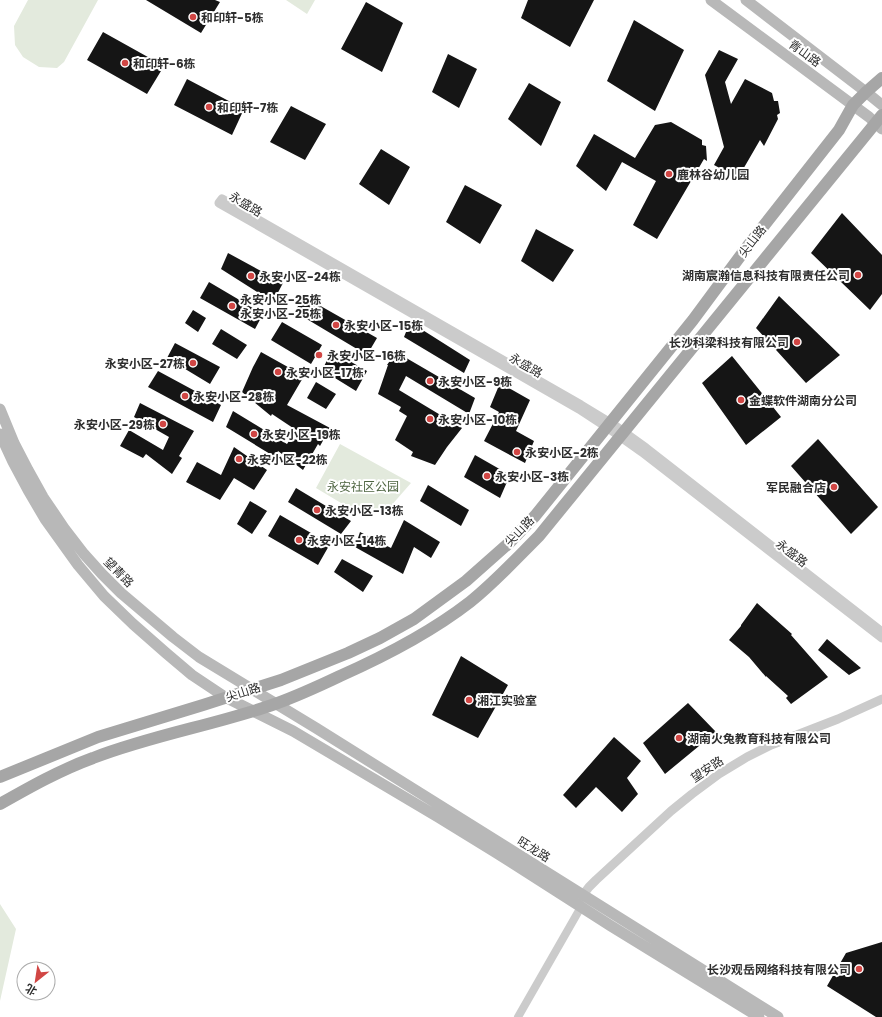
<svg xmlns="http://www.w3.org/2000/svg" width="882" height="1017" font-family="Poppins,'Noto Sans SC',sans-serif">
<rect width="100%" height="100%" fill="#fff"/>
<path fill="#e3eadd" d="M 28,0 L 98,0 L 64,62 L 57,68 L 39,67 L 23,57 L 15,45 L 14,26 Z
M 286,0 L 315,0 L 307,14 Z
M 340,444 L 411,483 L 390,507 L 366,518 L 316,488 Z
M 0,904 L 16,929 L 0,1001 Z"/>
<path fill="#151515" d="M 146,0 L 215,0 L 220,2 L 201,33 Z
M 528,0 L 594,0 L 570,47 L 521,18 Z
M 366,2 L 403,23 L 382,72 L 341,49 Z
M 634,20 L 684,50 L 655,111 L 607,81 Z
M 103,32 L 164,66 L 147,94 L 87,60 Z
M 719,50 L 738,59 L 725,82 L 731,104 L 745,79 L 772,93 L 774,101 L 778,101 L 780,113 L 777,115 L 778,119 L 764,146 L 760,140 L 738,178 L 714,165 L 724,147 L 705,75 Z
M 448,54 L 477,69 L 459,108 L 432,92 Z
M 187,79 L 244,109 L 232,135 L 174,105 Z
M 529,83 L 561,102 L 541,146 L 508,119 Z
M 291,106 L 326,124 L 305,160 L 270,142 Z
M 671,122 L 702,140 L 702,145 L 706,146 L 707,161 L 704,159 L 657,239 L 633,225 L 656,181 L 622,162 L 606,191 L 576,166 L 594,134 L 635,158 L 655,125 Z
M 381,149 L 410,167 L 389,205 L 359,184 Z
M 465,185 L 502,205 L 480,244 L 446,222 Z
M 842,213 L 882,255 L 882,294 L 870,310 L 811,253 Z
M 536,229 L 574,250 L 553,282 L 521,261 Z
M 228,253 L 283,283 L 273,302 L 221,269 Z
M 209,282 L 263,314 L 255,329 L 200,298 Z
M 303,296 L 377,338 L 367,355 L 295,312 Z
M 779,296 L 840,355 L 806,383 L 756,328 Z
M 193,310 L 206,318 L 198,332 L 185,323 Z
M 282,322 L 322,345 L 311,364 L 271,340 Z
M 410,322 L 470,360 L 464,373 L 404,337 Z
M 221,329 L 247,345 L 237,359 L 212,344 Z
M 175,343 L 220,367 L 210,384 L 167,358 Z
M 332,351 L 367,371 L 356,391 L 322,370 Z
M 261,352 L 304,376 L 287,405 L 330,428 L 320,446 L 318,444 L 303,470 L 278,451 L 275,457 L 226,427 L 233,411 L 287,444 L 296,430 L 272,414 L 271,416 L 242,392 L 253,367 Z
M 396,352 L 475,398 L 469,414 L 406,376 L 399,390 L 462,428 L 447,447 L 435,465 L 411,456 L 413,452 L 395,440 L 407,416 L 399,411 L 401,407 L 378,394 L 388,365 L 387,365 Z
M 732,356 L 781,417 L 746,445 L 702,383 Z
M 158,371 L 221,405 L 213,422 L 148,387 Z
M 316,382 L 336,394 L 326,409 L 307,398 Z
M 500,383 L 530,400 L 516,431 L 534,441 L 525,463 L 484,441 L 499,412 L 490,407 Z
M 140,403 L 194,431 L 179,456 L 182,458 L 172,474 L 146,454 L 143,458 L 120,446 L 129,430 L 163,450 L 169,437 L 134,417 Z
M 818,439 L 878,507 L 851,534 L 791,466 Z
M 234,447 L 267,470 L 254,490 L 234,478 L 220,500 L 186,482 L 197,462 L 221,475 Z
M 475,455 L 510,475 L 500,498 L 464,477 Z
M 428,485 L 469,510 L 461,526 L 420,501 Z
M 296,488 L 351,521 L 341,534 L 288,502 Z
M 250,501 L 267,511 L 252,534 L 237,524 Z
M 280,515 L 330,544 L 318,565 L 268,536 Z
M 404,520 L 440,542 L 431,558 L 414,547 L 403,574 L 355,547 L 360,532 L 391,548 Z
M 342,559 L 373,576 L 363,592 L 334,572 Z
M 757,603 L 792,634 L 791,635 L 828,677 L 791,704 L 786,698 L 788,696 L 766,676 L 766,677 L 749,657 L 729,640 L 741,626 L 741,625 Z
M 827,639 L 861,668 L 849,675 L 818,650 Z
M 461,656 L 508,685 L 478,738 L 432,715 Z
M 688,703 L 716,732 L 665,774 L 643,743 Z
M 614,737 L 641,761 L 627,778 L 638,794 L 622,812 L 596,787 L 576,808 L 563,795 Z
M 882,942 L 882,1017 L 876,1017 L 827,986 L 846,953 Z"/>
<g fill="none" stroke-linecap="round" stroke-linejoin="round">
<path stroke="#cbcbcb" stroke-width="8" d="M 518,1017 L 581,907"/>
<path stroke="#cbcbcb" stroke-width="9" d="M 882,632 L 646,448 L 614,425 L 581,405 L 222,199 L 219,203 L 579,409 L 611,430 L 642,452 L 882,638
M 579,900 L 589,887 L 596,880 L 671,811 L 692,794 L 719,774 L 747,757 L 771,745 L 838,719 L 882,699"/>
<path stroke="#b8b8b8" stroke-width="11" d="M 711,0 L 869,117 L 882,129
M 746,0 L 866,92 L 882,105
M 0,409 L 14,443 L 28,470 L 43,497 L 64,528 L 84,554 L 102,574 L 121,593 L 173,637 L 199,657 L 316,728 L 778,1017
M 0,434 L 13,462 L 28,490 L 45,519 L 78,565 L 104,596 L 133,624 L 166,653 L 192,675 L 225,697 L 293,731 L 438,817 L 495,852 L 611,926 L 759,1017"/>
<path stroke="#a6a6a6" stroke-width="12" d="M 0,777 L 98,737 L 203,705 L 281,680 L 348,653 L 380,638 L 414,619 L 466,581 L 509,543 L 535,516 L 693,320 L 747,247 L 839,130 L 853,105 L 866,92 L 882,78
M 0,804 C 30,787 60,770 93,758 C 152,735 215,725 275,704 C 297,696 319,686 340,676 C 385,656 430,633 470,602 C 495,582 516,559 539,536 L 882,115"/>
</g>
<g fill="#d14644" stroke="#fff" stroke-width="1.5">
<circle cx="193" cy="17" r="4"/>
<circle cx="125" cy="63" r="4"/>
<circle cx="209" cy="107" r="4"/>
<circle cx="669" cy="174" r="4"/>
<circle cx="858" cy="275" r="4"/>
<circle cx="251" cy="276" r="4"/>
<circle cx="232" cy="306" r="4"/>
<circle cx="336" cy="325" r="4"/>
<circle cx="797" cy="342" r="4"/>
<circle cx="319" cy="355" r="4"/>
<circle cx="193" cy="363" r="4"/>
<circle cx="278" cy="372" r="4"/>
<circle cx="430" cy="381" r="4"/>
<circle cx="185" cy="396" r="4"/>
<circle cx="741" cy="400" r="4"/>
<circle cx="430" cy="419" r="4"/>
<circle cx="163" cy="424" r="4"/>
<circle cx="254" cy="434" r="4"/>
<circle cx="517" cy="452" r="4"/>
<circle cx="239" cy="459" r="4"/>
<circle cx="487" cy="476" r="4"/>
<circle cx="834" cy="487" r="4"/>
<circle cx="317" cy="510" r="4"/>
<circle cx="299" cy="540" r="4"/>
<circle cx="469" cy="700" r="4"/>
<circle cx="679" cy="738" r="4"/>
<circle cx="859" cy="969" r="4"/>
</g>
<g text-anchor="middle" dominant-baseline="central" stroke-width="4" stroke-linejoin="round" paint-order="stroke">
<g font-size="12" font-weight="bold" fill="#2e2e2e" stroke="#fff" text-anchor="start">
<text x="201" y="17">和印轩-5栋</text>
<text x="133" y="63">和印轩-6栋</text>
<text x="217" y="107">和印轩-7栋</text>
<text x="677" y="174">鹿林谷幼儿园</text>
<text x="850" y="275" text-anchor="end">湖南宸瀚信息科技有限责任公司</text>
<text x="259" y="276">永安小区-24栋</text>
<text x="240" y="299">永安小区-25栋<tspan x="240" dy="14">永安小区-25栋</tspan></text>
<text x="344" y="325">永安小区-15栋</text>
<text x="789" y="342" text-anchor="end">长沙科梁科技有限公司</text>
<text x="327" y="355">永安小区-16栋</text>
<text x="185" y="363" text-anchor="end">永安小区-27栋</text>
<text x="286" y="372">永安小区-17栋</text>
<text x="438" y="381">永安小区-9栋</text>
<text x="193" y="396">永安小区-28栋</text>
<text x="749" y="400">金蝶软件湖南分公司</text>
<text x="438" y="419">永安小区-10栋</text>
<text x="155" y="424" text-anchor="end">永安小区-29栋</text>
<text x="262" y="434">永安小区-19栋</text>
<text x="525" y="452">永安小区-2栋</text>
<text x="247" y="459">永安小区-22栋</text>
<text x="495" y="476">永安小区-3栋</text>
<text x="826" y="487" text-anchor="end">军民融合店</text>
<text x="325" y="510">永安小区-13栋</text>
<text x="307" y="540">永安小区-14栋</text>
<text x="477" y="700">湘江实验室</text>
<text x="687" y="738">湖南火兔教育科技有限公司</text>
<text x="851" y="969" text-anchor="end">长沙观岳网络科技有限公司</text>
</g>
<g font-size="12" fill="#2e2e2e" stroke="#fff">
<text transform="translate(805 53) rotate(36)">青山路</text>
<text transform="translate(246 204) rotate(31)">永盛路</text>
<text transform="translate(752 241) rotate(-52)">尖山路</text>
<text transform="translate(526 365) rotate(30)">永盛路</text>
<text transform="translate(519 531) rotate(-46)">尖山路</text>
<text transform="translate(792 553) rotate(38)">永盛路</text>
<text transform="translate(119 572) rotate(45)">望青路</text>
<text transform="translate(243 692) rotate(-18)">尖山路</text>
<text transform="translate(707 769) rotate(-34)">望安路</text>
<text transform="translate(534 849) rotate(32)">旺龙路</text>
</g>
<g font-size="12" fill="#4e6541" stroke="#fff">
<text x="363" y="486">永安社区公园</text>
</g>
</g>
<g transform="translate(36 981) rotate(210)"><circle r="19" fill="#ffffff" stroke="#ababab"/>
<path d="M0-3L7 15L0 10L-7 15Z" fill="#d14644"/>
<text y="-6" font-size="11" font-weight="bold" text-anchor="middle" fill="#2e2e2e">北</text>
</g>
</svg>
